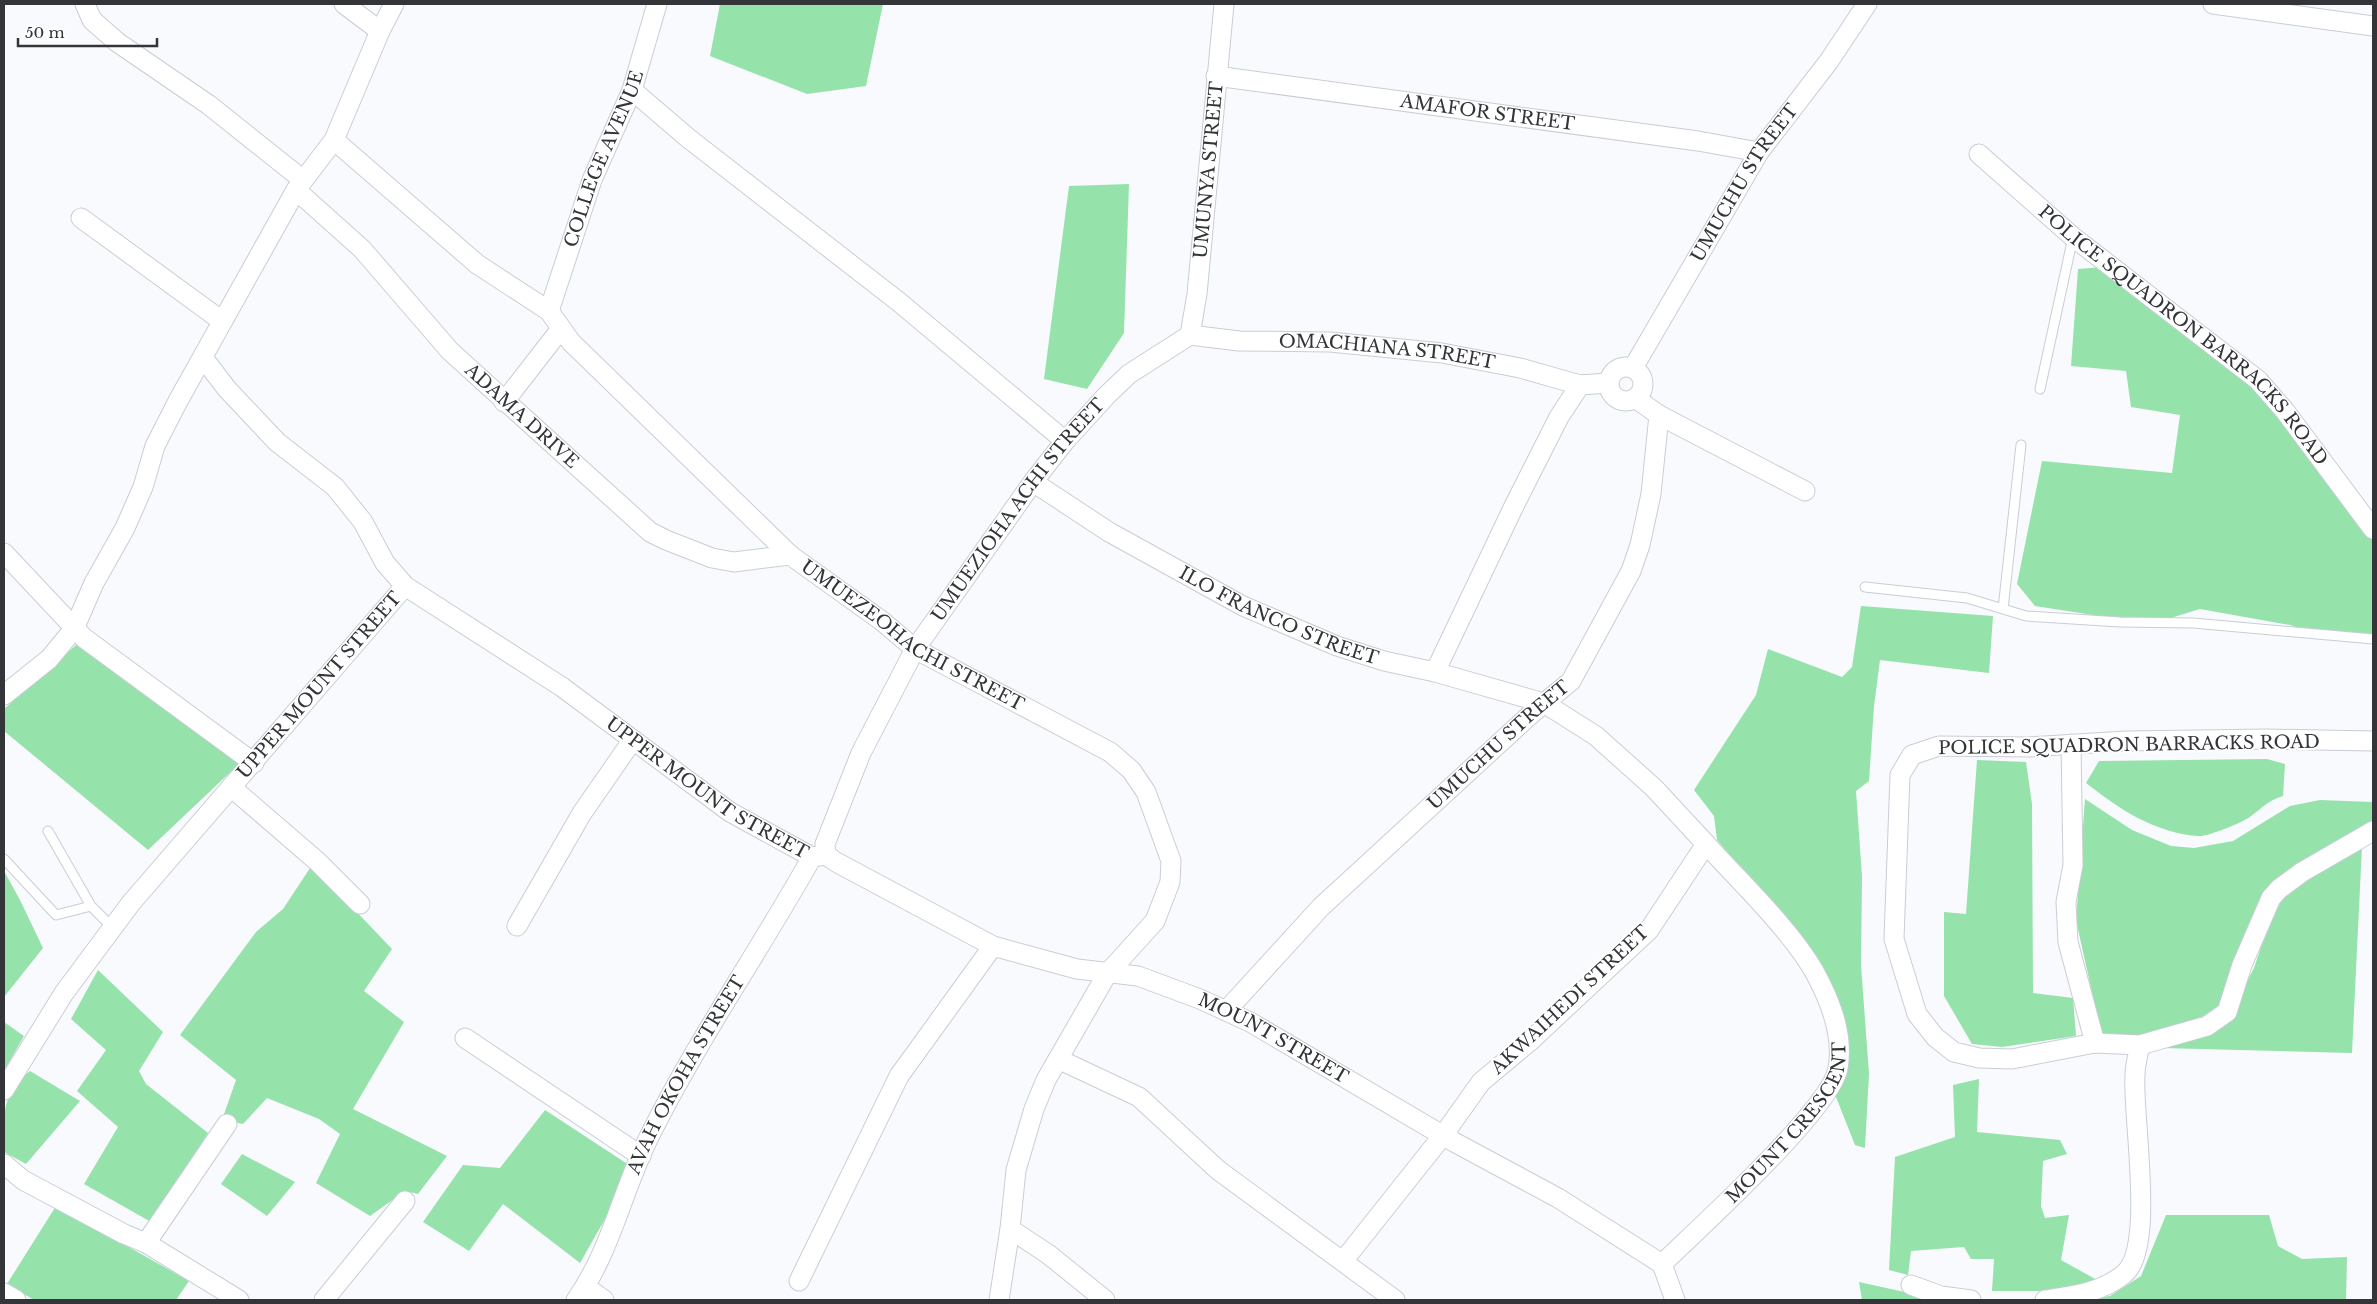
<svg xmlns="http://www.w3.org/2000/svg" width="2377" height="1304" font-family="'Libre Baskerville',serif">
<rect width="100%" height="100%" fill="#f8fafe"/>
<path fill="#95e2ab" d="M 720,4 L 883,4 L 866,86 L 807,94 L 710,56 Z
M 1129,184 L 1124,333 L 1087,389 L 1044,379 L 1069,186 Z
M 2103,267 L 2260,388 L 2373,537 L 2373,642 L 2329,639 L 2290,625 L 2200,609 L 2151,624 L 2035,606 L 2017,584 L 2042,461 L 2172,473 L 2180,415 L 2131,407 L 2126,371 L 2071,366 L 2078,269 Z
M 1861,606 L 1993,616 L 1989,673 L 1880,660 L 1874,706 L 1869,781 L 1856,791 L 1862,876 L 1861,965 L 1869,1074 L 1865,1148 L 1855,1145 L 1834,1092 L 1844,1040 L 1753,882 L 1717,840 L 1714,816 L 1694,790 L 1756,695 L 1768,649 L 1842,677 L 1852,667 Z
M 84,638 L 240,763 L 148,850 L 4,731 L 4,709 Z
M 2267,759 L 2285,764 L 2283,796 C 2263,802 2257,815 2241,822 C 2232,826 2207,837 2198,836 C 2155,833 2119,809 2086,783 L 2099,761 Z
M 1977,760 L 2026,762 L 2032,804 L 2033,993 L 2073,998 L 2076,1036 L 2002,1047 L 1972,1044 L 1944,996 L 1944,912 L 1966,914 Z
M 2085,799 L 2132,830 L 2171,846 L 2194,848 L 2233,841 L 2290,806 L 2320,800 L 2373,802 L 2373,824 L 2302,863 L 2216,1012 L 2145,1036 L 2101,1033 L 2076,920 Z
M 2362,846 L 2352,1053 L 2162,1048 L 2228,1019 L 2254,968 L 2275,906 L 2295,884 Z
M 312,865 L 392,949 L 364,991 L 404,1022 L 353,1109 L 447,1156 L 418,1194 L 405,1191 L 370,1216 L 316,1183 L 340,1134 L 319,1119 L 267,1098 L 243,1124 L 222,1120 L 236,1080 L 180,1035 L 256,932 L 283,909 Z
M 4,871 L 20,900 L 43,948 L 4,997 Z
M 98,970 L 163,1032 L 139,1071 L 146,1084 L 208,1133 L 151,1222 L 84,1184 L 118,1127 L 77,1091 L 106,1050 L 71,1019 Z
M 4,1022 L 24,1036 L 4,1071 Z
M 30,1071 L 80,1101 L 26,1164 L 4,1152 C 4,1116 0,1095 30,1071 Z
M 1979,1079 L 1977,1132 L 2060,1140 L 2067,1154 L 2043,1161 L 2041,1206 L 2045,1218 L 2069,1215 L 2061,1260 L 2097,1280 L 2052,1291 L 1992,1291 L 1994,1259 L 1971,1259 L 1964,1247 L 1911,1251 L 1908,1275 L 1889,1270 L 1895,1157 L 1955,1137 L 1953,1085 Z
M 545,1110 L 629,1165 L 613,1205 L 580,1263 L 503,1204 L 469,1251 L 423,1222 L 463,1165 L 500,1168 Z
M 242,1154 L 295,1182 L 267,1216 L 221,1184 Z
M 56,1206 L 189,1281 L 176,1300 L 34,1300 L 7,1284 Z
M 2166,1215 L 2269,1215 L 2278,1246 L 2302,1259 L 2347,1257 L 2346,1300 L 2086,1300 L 2110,1296 L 2141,1276 Z
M 1859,1282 L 1941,1300 L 1862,1300 Z"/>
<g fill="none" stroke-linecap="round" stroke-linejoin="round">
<defs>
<path id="lane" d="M 2040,389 L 2073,237
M 1865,587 L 1967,598 L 2026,616 L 2120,622 L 2193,623 L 2373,639
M 2003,609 L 2021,445
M 48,831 L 91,906 L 112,927
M 4,859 L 56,915 L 91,906"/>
<g id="street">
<path d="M 85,4 L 92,20 L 117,42 L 209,105 L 303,180"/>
<path d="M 344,4 L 380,31"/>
<path d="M 2213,4 L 2373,26"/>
<path id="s1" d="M 1216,76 L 1698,141 L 1759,152"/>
<path d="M 632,90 L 688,138 L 899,302 L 1065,441"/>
<path id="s2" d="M 334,140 L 477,264 L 549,311 L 571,342 L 790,555 L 882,621 L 915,649 L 1110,752 L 1131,770 L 1146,792 L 1171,861 L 1170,882 L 1155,921 L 1107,974 L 1046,1080 L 1034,1109 L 1016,1170 L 1010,1229 L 999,1300"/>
<path id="s3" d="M 1979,154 L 2073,237 L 2258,380 L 2285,411 L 2373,529"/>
<path id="s4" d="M 296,190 L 362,249 L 450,351 L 650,532 L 666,540 L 712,558 L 734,562 L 790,555"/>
<path d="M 81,218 L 222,321"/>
<path id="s5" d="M 549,311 L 592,180 L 632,90 L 657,4"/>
<path id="s6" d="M 1190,335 L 1239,341 L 1330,342 L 1442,353 L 1520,368 L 1580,385"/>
<path id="s7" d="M 1190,335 L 1197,294 L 1224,4"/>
<path id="s8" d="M 204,359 L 227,389 L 277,442 L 335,487 L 363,522 L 385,563 L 405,586 L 562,687 L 730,812 L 812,857 L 826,855"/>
<circle cx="1626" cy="384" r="17"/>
<path id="s9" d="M 1633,368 L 1759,152 L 1829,61 L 1867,4"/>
<path d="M 1635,398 L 1659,415 L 1805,491"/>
<path d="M 504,402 L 560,330"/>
<path id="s10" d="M 1033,482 L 1109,532 L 1243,606 L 1337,646 L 1384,661 L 1435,672 L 1544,703 L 1596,736 L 1654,788 L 1706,844 L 1649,930 L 1529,1042 L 1481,1082 L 1444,1134 L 1343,1261"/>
<path d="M 4,553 L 84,638 L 254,763"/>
<path d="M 1435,672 L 1514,506 L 1559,417 L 1580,385 L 1608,383"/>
<path d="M 4,695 L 49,659 L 74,629 L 94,583 L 125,528 L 143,487 L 155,446 L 178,401 L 296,190 L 334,140 L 380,31 L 394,4"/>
<path d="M 2373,741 L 2266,739 L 2126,741 L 2028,747 L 1939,746 L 1912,755 L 1900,775 L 1894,939 L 1917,1014 L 1935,1037 L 1954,1052 L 1979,1058 L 2012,1059 L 2095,1043 L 2140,1045 L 2207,1026 L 2227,1012 L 2242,965 L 2271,898 L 2279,889 L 2302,872 L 2373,831"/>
<path d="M 2071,744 L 2073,865 L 2066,902 L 2068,942 L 2095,1043"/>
<path d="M 231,787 L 318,862 L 360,904"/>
<path id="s11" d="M 826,855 L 836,862 L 993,946 L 1077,969 L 1138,976 L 1200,999 L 1250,1022 L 1454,1142 L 1558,1198 L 1662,1264 L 1675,1300"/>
<path id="s12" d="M 826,855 L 825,844 L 861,753 L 915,649 L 1033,482 L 1065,441 L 1107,395 L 1129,374 L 1190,335"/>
<path d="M 517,926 L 582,813 L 632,741"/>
<path id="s13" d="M 1226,1011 L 1321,907 L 1530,715 L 1571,681 L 1631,571 L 1640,545 L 1651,494 L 1659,415"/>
<path d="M 465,1038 L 641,1156"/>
<path d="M 1058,1059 L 1139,1097 L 1218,1170 L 1395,1300"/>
<path id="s14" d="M 4,1090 L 64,993 L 131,903 L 405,586"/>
<path d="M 4,1164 L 23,1180 L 124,1234 L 146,1243 L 239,1300"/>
<path d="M 1010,1229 L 1048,1254 L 1105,1300"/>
<path d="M 146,1243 L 227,1124"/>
<path id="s15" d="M 1662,1264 C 1696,1231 1832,1108 1838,1068 C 1844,1034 1830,1000 1814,971 C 1789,928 1740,882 1706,844"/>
<path d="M 799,1281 L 899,1076 L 993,946"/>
<path d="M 1911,1285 L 1941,1296 L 1971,1300"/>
<path d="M 586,1287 L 604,1300"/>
<path d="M 4,1293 L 16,1300"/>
<path d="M 324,1300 L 405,1201"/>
<path id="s16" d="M 576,1300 C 611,1251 623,1188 650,1135 C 698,1039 760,950 812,857"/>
<path d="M 2045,1300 C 2073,1296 2101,1293 2124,1274 C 2156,1248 2132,1116 2135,1075 C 2135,1065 2138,1055 2140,1045"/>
</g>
</defs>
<use href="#lane" stroke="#c9cdd6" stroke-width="11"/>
<use href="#street" stroke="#c9cdd6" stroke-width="21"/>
<use href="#lane" stroke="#fff" stroke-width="9"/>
<use href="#street" stroke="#fff" stroke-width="19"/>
</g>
<g text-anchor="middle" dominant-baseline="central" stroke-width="4" stroke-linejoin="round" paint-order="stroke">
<g font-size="18" fill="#333539" stroke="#fff">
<text stroke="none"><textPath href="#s1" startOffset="274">AMAFOR STREET</textPath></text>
<text stroke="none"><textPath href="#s5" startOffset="162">COLLEGE AVENUE</textPath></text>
<text stroke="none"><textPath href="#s7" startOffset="166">UMUNYA STREET</textPath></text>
<text stroke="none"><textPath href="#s9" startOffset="216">UMUCHU STREET</textPath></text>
<text stroke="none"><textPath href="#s3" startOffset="274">POLICE SQUADRON BARRACKS ROAD</textPath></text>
<text stroke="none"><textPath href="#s6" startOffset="198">OMACHIANA STREET</textPath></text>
<text stroke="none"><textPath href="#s4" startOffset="320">ADAMA DRIVE</textPath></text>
<text stroke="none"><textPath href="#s12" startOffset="399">UMUEZIOHA ACHI STREET</textPath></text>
<text stroke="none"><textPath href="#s10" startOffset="281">ILO FRANCO STREET</textPath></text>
<text stroke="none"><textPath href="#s2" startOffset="766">UMUEZEOHACHI STREET</textPath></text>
<text stroke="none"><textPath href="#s14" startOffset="514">UPPER MOUNT STREET</textPath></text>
<text stroke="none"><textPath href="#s13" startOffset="381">UMUCHU STREET</textPath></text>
<text transform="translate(2129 745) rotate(-1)">POLICE SQUADRON BARRACKS ROAD</text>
<text stroke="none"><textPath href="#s8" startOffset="670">UPPER MOUNT STREET</textPath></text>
<text transform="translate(1570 1000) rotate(-43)">AKWAIHEDI STREET</text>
<text stroke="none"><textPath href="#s11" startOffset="488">MOUNT STREET</textPath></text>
<text stroke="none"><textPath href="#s16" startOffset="251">AVAH OKOHA STREET</textPath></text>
<text stroke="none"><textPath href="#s15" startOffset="192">MOUNT CRESCENT</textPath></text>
</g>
</g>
<rect width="2377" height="1304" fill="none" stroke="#333539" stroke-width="10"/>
<path d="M18 38v8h139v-8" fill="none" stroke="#333539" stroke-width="2.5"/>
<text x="25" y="38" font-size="15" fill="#333539" stroke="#ffffff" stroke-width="4" paint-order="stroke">50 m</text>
</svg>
